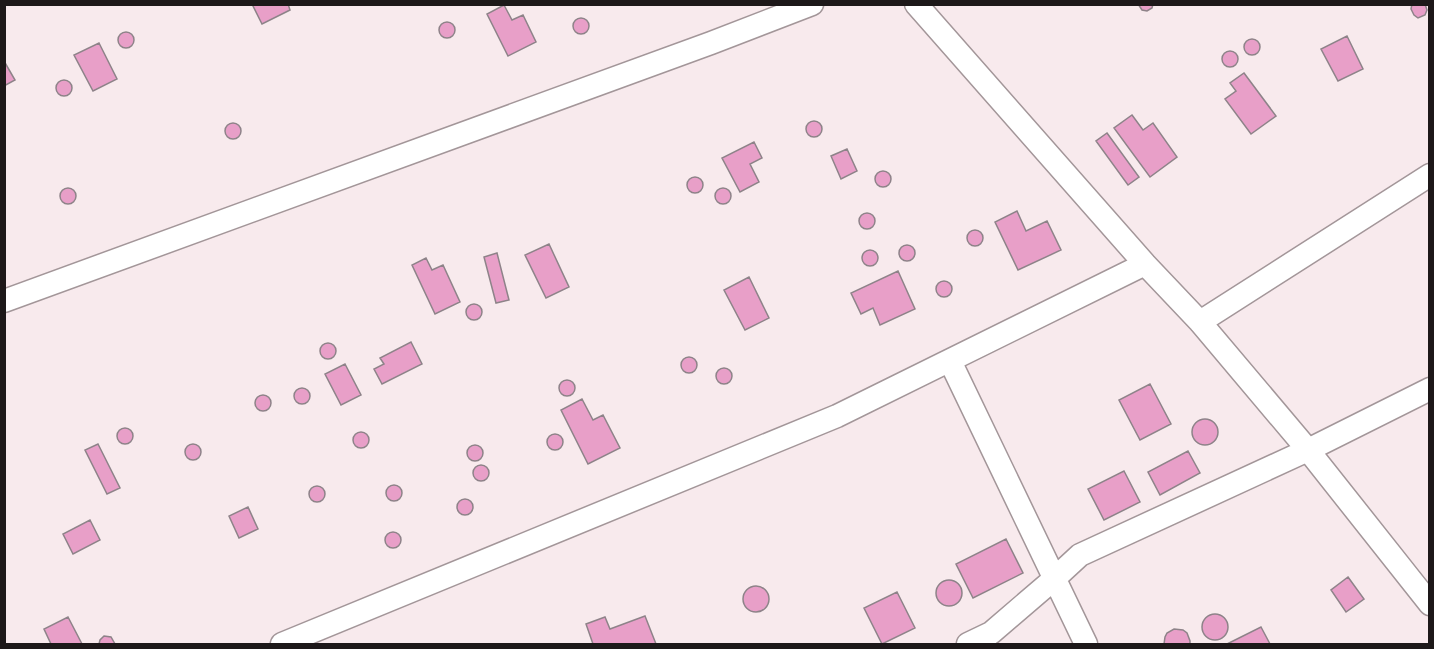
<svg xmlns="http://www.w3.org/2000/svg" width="1434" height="649" font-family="'Asap Condensed',sans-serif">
<rect width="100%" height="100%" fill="#f8eaed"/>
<path fill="#e89fc8" stroke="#8e8389" stroke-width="1.5" d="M 252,4 L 288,4 L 290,10 L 262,24 Z
M 1138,4 L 1153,4 L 1152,8 L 1147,11 L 1142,10 Z
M 1412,4 L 1425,4 L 1427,10 L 1425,15 L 1418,18 L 1414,15 L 1411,9 Z
M 504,5 L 512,20 L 523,15 L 536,42 L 508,56 L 487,14 Z
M573 26a8 8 0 1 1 16 0a8 8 0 1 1-16 0Z
M439 30a8 8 0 1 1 16 0a8 8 0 1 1-16 0Z
M118 40a8 8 0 1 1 16 0a8 8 0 1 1-16 0Z
M 1347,36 L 1363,69 L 1338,81 L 1321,49 Z
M1244 47a8 8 0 1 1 16 0a8 8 0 1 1-16 0Z
M 99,43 L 117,79 L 93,91 L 74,55 Z
M1222 59a8 8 0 1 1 16 0a8 8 0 1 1-16 0Z
M 4,61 L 15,80 L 4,86 Z
M 1244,73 L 1276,116 L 1251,134 L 1225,99 L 1236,91 L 1230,83 Z
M56 88a8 8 0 1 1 16 0a8 8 0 1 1-16 0Z
M 1132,115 L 1143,130 L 1153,123 L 1177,157 L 1150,177 L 1114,128 Z
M806 129a8 8 0 1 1 16 0a8 8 0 1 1-16 0Z
M225 131a8 8 0 1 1 16 0a8 8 0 1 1-16 0Z
M 1107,133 L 1139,177 L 1128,185 L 1096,141 Z
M 754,142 L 762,158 L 750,164 L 759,182 L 740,192 L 722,158 Z
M 847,149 L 857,171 L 841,179 L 831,156 Z
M875 179a8 8 0 1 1 16 0a8 8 0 1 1-16 0Z
M687 185a8 8 0 1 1 16 0a8 8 0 1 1-16 0Z
M60 196a8 8 0 1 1 16 0a8 8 0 1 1-16 0Z
M715 196a8 8 0 1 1 16 0a8 8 0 1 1-16 0Z
M 1017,211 L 1026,231 L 1047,221 L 1061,250 L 1018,270 L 995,222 Z
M859 221a8 8 0 1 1 16 0a8 8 0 1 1-16 0Z
M967 238a8 8 0 1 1 16 0a8 8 0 1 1-16 0Z
M 549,244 L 569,287 L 546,298 L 525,255 Z
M899 253a8 8 0 1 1 16 0a8 8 0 1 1-16 0Z
M862 258a8 8 0 1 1 16 0a8 8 0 1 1-16 0Z
M 497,253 L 509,300 L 496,303 L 484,257 Z
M 426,258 L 432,270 L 443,265 L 460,302 L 435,314 L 412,265 Z
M 898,271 L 915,309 L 880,325 L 873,308 L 861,314 L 851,293 Z
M 749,277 L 769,318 L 745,330 L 724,290 Z
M936 289a8 8 0 1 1 16 0a8 8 0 1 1-16 0Z
M466 312a8 8 0 1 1 16 0a8 8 0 1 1-16 0Z
M 411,342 L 422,364 L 382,384 L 374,369 L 384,364 L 380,358 Z
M320 351a8 8 0 1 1 16 0a8 8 0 1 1-16 0Z
M681 365a8 8 0 1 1 16 0a8 8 0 1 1-16 0Z
M 345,364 L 361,395 L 341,405 L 325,374 Z
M716 376a8 8 0 1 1 16 0a8 8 0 1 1-16 0Z
M559 388a8 8 0 1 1 16 0a8 8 0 1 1-16 0Z
M 1150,384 L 1171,424 L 1140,440 L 1119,400 Z
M294 396a8 8 0 1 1 16 0a8 8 0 1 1-16 0Z
M255 403a8 8 0 1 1 16 0a8 8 0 1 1-16 0Z
M 582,399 L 593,420 L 603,415 L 620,448 L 588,464 L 561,410 Z
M1192 432a13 13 0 1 1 26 0a13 13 0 1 1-26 0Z
M117 436a8 8 0 1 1 16 0a8 8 0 1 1-16 0Z
M353 440a8 8 0 1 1 16 0a8 8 0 1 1-16 0Z
M547 442a8 8 0 1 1 16 0a8 8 0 1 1-16 0Z
M185 452a8 8 0 1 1 16 0a8 8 0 1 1-16 0Z
M 98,444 L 120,488 L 107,494 L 85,450 Z
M467 453a8 8 0 1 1 16 0a8 8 0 1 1-16 0Z
M 1188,451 L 1200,473 L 1160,495 L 1148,472 Z
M473 473a8 8 0 1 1 16 0a8 8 0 1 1-16 0Z
M 1124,471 L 1140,502 L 1104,520 L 1088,489 Z
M386 493a8 8 0 1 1 16 0a8 8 0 1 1-16 0Z
M309 494a8 8 0 1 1 16 0a8 8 0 1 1-16 0Z
M457 507a8 8 0 1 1 16 0a8 8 0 1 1-16 0Z
M 248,507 L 258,529 L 239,538 L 229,516 Z
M 90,520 L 100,540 L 73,554 L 63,534 Z
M385 540a8 8 0 1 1 16 0a8 8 0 1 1-16 0Z
M 1006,539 L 1023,573 L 973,598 L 956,564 Z
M 1348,577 L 1364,599 L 1346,612 L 1331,590 Z
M936 593a13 13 0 1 1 26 0a13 13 0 1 1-26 0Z
M743 599a13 13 0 1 1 26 0a13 13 0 1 1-26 0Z
M 897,592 L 915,628 L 882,644 L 864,608 Z
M1202 627a13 13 0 1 1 26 0a13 13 0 1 1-26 0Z
M 645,616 L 656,644 L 593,644 L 586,624 L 605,617 L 610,629 Z
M 68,617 L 82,644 L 51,644 L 44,629 Z
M 1261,627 L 1270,644 L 1227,644 Z
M 1174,629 L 1183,630 L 1187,633 L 1190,641 L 1190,644 L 1164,644 L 1165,637 L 1167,633 Z
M 104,636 L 111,637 L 115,644 L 99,644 L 100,640 Z"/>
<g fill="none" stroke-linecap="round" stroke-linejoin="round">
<defs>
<path id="street" d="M 916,4 L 1145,264 L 1200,322 L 1308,450 L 1430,604
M 4,301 L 711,43 L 812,4
M 1200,322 L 1430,175
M 950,361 L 1086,644
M 282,644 L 837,416 L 1145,264
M 968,644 L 991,633 L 1054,579 L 1080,555 L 1308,450 L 1430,389"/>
</defs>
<use href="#street" stroke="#a39699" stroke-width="25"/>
<use href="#street" stroke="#fff" stroke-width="22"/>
</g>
<rect width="1434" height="649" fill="none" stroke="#1d1819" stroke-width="12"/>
</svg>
